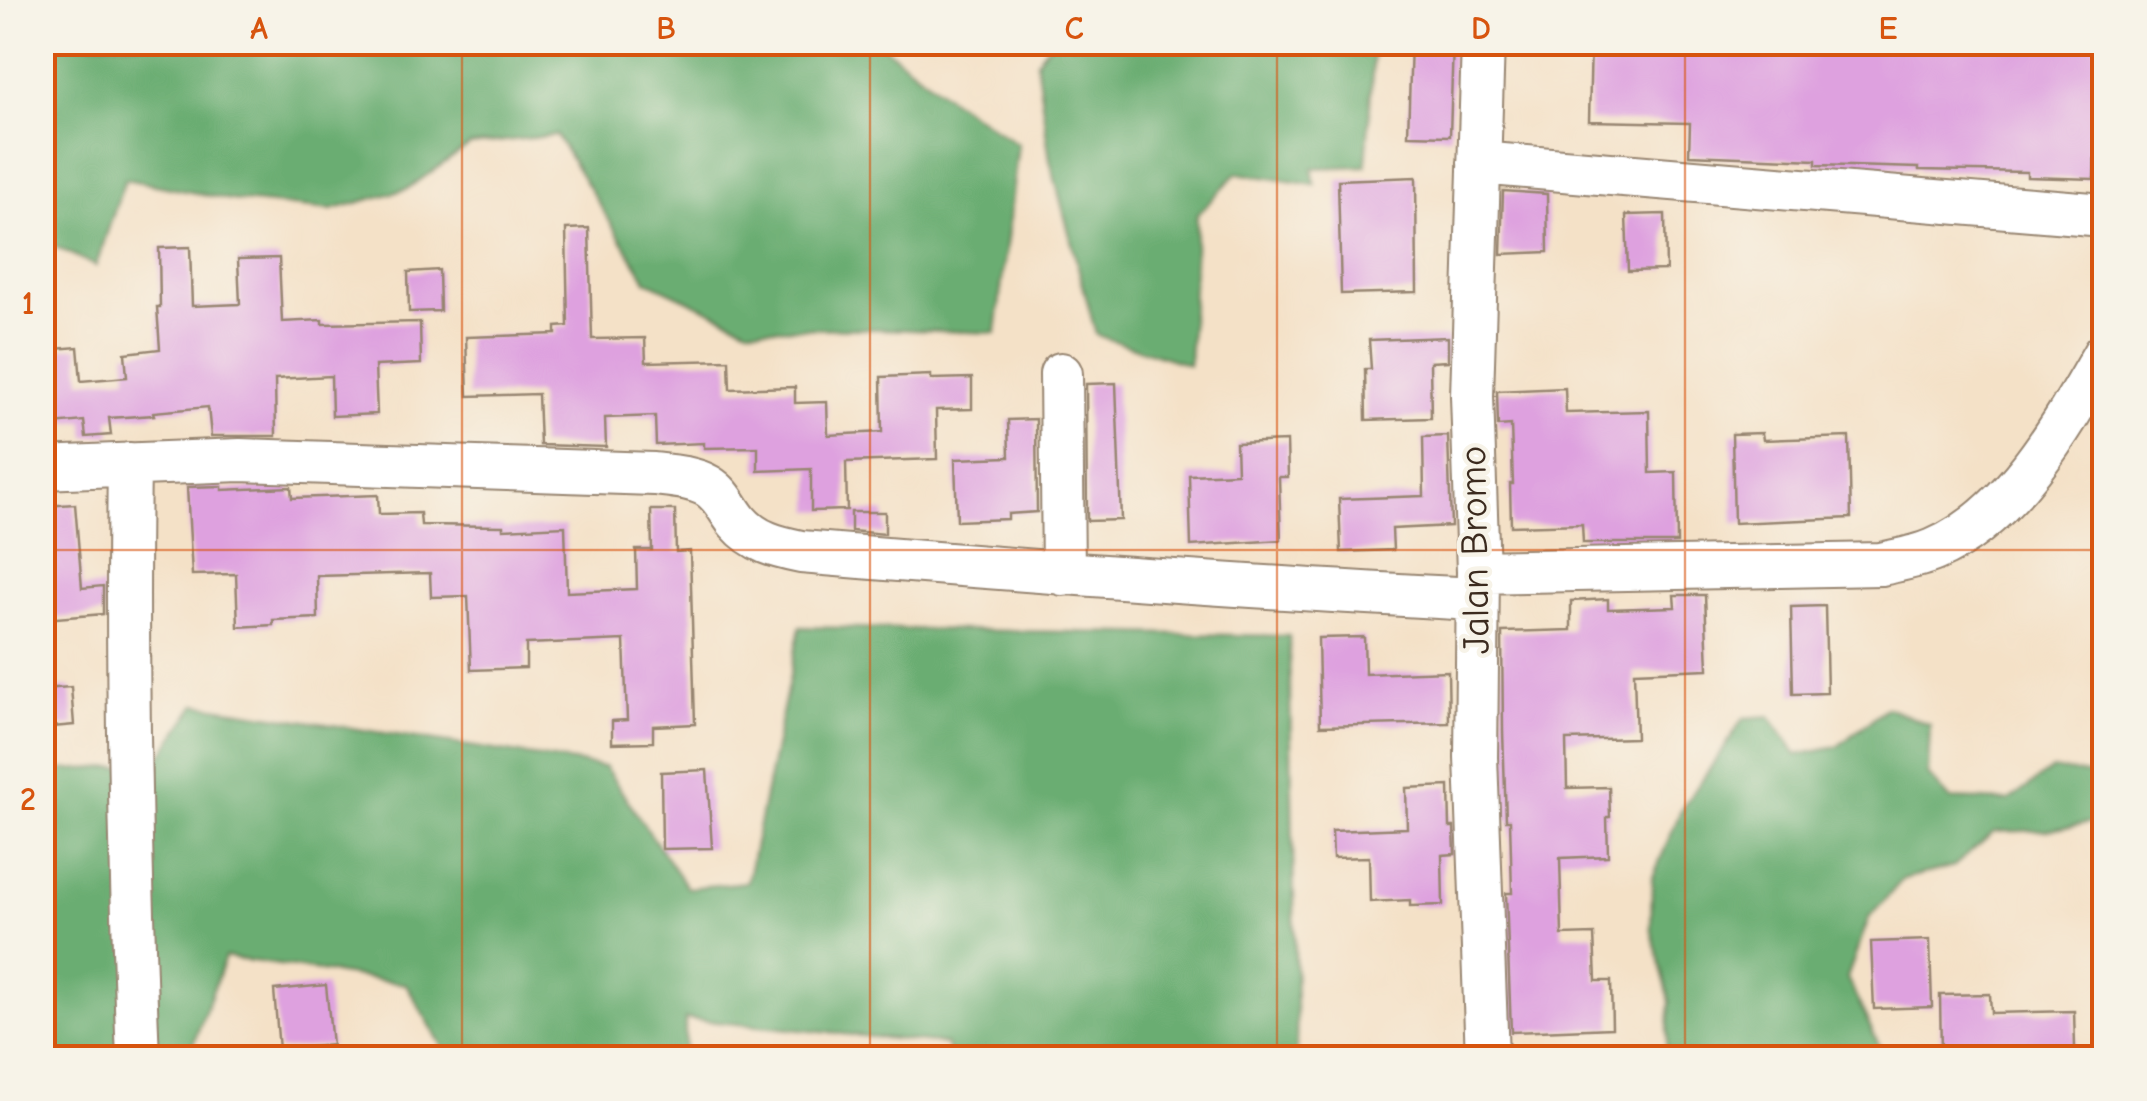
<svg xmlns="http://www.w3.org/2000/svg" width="2147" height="1101" font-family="'Comic Neue',sans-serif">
<rect width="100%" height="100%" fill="#f7f3e8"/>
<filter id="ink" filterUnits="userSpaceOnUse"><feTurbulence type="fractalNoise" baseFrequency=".01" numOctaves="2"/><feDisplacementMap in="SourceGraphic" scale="20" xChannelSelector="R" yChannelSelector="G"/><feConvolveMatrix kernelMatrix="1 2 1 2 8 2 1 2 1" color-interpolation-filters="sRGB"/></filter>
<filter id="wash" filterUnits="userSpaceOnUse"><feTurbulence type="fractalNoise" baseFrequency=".0048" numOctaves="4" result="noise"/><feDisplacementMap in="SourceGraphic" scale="40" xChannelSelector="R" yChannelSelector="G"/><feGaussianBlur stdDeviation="2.25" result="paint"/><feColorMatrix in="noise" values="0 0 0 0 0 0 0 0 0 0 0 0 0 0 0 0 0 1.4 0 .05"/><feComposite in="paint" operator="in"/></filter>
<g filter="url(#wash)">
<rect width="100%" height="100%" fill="#f4e1c7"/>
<path fill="#6aad72" stroke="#526c48" stroke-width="2.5" d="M 42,43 L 879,43 L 952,100 L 1018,144 L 996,333 L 883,329 L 748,328 L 647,281 L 556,135 L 470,145 L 407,189 L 331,210 L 231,200 L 125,179 L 96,266 L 43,241 Z
M 1050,43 L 1374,43 L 1366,166 L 1312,168 L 1315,185 L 1237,173 L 1197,215 L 1189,365 L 1096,335 L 1050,160 L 1036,61 Z
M 800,627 L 1289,636 L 1297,1058 L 951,1058 L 946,1044 L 685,1019 L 685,1058 L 449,1058 L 406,984 L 225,957 L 188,1058 L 43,1058 L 43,771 L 155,765 L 196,704 L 605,767 L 687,888 L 747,882 Z
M 1887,707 L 1930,725 L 1928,775 L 1950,799 L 2009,801 L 2052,769 L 2100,776 L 2104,820 L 2050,830 L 1994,832 L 1954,866 L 1903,879 L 1869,918 L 1847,978 L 1885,1058 L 1663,1058 L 1666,1055 L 1670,1001 L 1651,928 L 1652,879 L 1682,808 L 1727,744 L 1743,718 L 1770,716 L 1797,755 L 1837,747 Z"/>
<g id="blocks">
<path fill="#dea1df" d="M 1411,42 L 1453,42 L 1450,136 L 1408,135 Z
M 1591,42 L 2097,42 L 2094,179 L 2027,177 L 2027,172 L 1919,170 L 1919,168 L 1816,165 L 1816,160 L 1689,155 L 1690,123 L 1589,121 Z
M 1416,177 L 1417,292 L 1341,294 L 1338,180 Z
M 1503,191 L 1547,194 L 1548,252 L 1501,254 Z
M 1665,214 L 1666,270 L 1628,271 L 1626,215 Z
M 589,228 L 592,339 L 645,338 L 646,362 L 729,360 L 730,389 L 795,387 L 795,403 L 827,402 L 828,435 L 882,432 L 881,377 L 931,375 L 931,379 L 972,378 L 972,409 L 936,410 L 937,459 L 846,462 L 847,510 L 811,511 L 811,469 L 758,471 L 758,447 L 704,448 L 704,443 L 656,445 L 655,416 L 605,418 L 606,447 L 540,445 L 538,394 L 468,396 L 466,337 L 556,334 L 556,327 L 568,326 L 566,229 Z
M 190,247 L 192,306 L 240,304 L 238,259 L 279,258 L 282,322 L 322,320 L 322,324 L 420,322 L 421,364 L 375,366 L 377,414 L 332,416 L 331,376 L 275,379 L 276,436 L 211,436 L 208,407 L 153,412 L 154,415 L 109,418 L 111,435 L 86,437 L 84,421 L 53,424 L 52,420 L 42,420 L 42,350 L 78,347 L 81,381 L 127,377 L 125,353 L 160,349 L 157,307 L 160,307 L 159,248 Z
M 439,270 L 440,311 L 409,312 L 408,272 Z
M 1448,337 L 1448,361 L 1430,362 L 1431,418 L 1366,420 L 1365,369 L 1371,369 L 1369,340 Z
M 1116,383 L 1121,520 L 1087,521 L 1086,384 Z
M 1565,388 L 1566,413 L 1649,411 L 1650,473 L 1676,472 L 1677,543 L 1583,543 L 1582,524 L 1511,526 L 1510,484 L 1513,484 L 1511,425 L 1498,426 L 1497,391 Z
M 1036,419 L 1037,512 L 1008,514 L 1008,519 L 957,521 L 955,459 L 1009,457 L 1008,420 Z
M 1762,433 L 1763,440 L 1849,437 L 1851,518 L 1734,523 L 1732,434 Z
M 1448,436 L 1451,526 L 1392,529 L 1393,550 L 1341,552 L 1339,499 L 1424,496 L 1423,437 Z
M 1287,441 L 1288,477 L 1279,477 L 1281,540 L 1191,546 L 1189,475 L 1237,473 L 1236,443 Z
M 222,486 L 222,490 L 291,487 L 292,498 L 378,495 L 379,514 L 420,513 L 421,525 L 503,526 L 503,529 L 565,526 L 567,592 L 637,589 L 636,550 L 652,550 L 651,510 L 675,510 L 676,552 L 690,551 L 695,724 L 653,726 L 653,742 L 612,743 L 612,721 L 627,720 L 624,640 L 526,644 L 526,668 L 471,670 L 468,596 L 431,597 L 430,573 L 317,576 L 318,618 L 273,620 L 273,625 L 238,627 L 236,574 L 192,575 L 187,487 Z
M 75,504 L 82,588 L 103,586 L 103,614 L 45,619 L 43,592 L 51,591 L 44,506 Z
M 851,512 L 885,512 L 885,534 L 851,531 Z
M 1674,595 L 1705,595 L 1708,669 L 1634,672 L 1636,738 L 1566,740 L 1567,788 L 1609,787 L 1610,817 L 1607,817 L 1608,856 L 1560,858 L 1562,935 L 1594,934 L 1596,981 L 1611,981 L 1612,1028 L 1511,1032 L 1506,893 L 1512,893 L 1510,820 L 1506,820 L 1503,731 L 1502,632 L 1571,630 L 1571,601 L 1608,599 L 1608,609 L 1675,607 Z
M 1825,606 L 1827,693 L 1793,694 L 1791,607 Z
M 1364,637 L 1365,674 L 1448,671 L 1449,723 L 1320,726 L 1318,638 Z
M 71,687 L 74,725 L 42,728 L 42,689 Z
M 707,770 L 712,848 L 662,849 L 661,772 Z
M 1449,786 L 1450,827 L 1454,827 L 1455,854 L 1442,855 L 1443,905 L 1410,906 L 1410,900 L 1370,902 L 1369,857 L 1333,858 L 1332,831 L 1407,828 L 1406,788 Z
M 1930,940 L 1932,1007 L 1874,1009 L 1871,942 Z
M 326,985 L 332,1045 L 279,1050 L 274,990 Z
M 1990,994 L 1991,1013 L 2074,1011 L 2075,1048 L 2040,1049 L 2040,1056 L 2003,1057 L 2002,1052 L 1941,1054 L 1940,995 Z"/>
</g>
</g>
<g filter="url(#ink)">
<use href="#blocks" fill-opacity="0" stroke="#988672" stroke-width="2.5"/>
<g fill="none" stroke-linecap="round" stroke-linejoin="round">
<defs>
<path id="minor" d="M 1483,42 L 1472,396 L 1478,572 L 1476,757 L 1487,1058
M 1479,163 L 2104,215
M 1061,374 L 1063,574
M 129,464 C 126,663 130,860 138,1058
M 42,468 L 240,460 L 654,474 C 671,476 692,477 708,486 C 723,495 727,509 738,522 C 755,542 777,547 801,552 C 1027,571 1251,588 1477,599
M 1478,572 L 1881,564 C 1898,560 1918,557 1934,550 C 2012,517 2064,424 2104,354"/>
</defs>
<use href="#minor" stroke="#988672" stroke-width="46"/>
<use href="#minor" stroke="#fff" stroke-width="42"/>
</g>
</g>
<path fill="none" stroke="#d7540e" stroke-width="2.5" stroke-opacity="0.55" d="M 462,42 L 462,1058M 870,42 L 870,1058M 1277,42 L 1277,1058M 1685,42 L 1685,1058M 42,550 L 2104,550"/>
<g text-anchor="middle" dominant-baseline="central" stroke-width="9" stroke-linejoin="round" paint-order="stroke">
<g font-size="38" fill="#3b2a1e" stroke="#f7f3e8">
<text transform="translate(1475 550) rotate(-91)">Jalan Bromo</text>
</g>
</g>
<rect width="2147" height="1101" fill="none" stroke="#f7f3e8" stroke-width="110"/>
<rect x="55" y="55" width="2037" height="991" fill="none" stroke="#d7540e" stroke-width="4"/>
<g font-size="32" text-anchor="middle" font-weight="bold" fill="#d7540e">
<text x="259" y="39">A</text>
<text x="666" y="39">B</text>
<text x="1074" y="39">C</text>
<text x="1481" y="39">D</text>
<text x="1888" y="39">E</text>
<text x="28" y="314">1</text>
<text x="28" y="810">2</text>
</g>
</svg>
